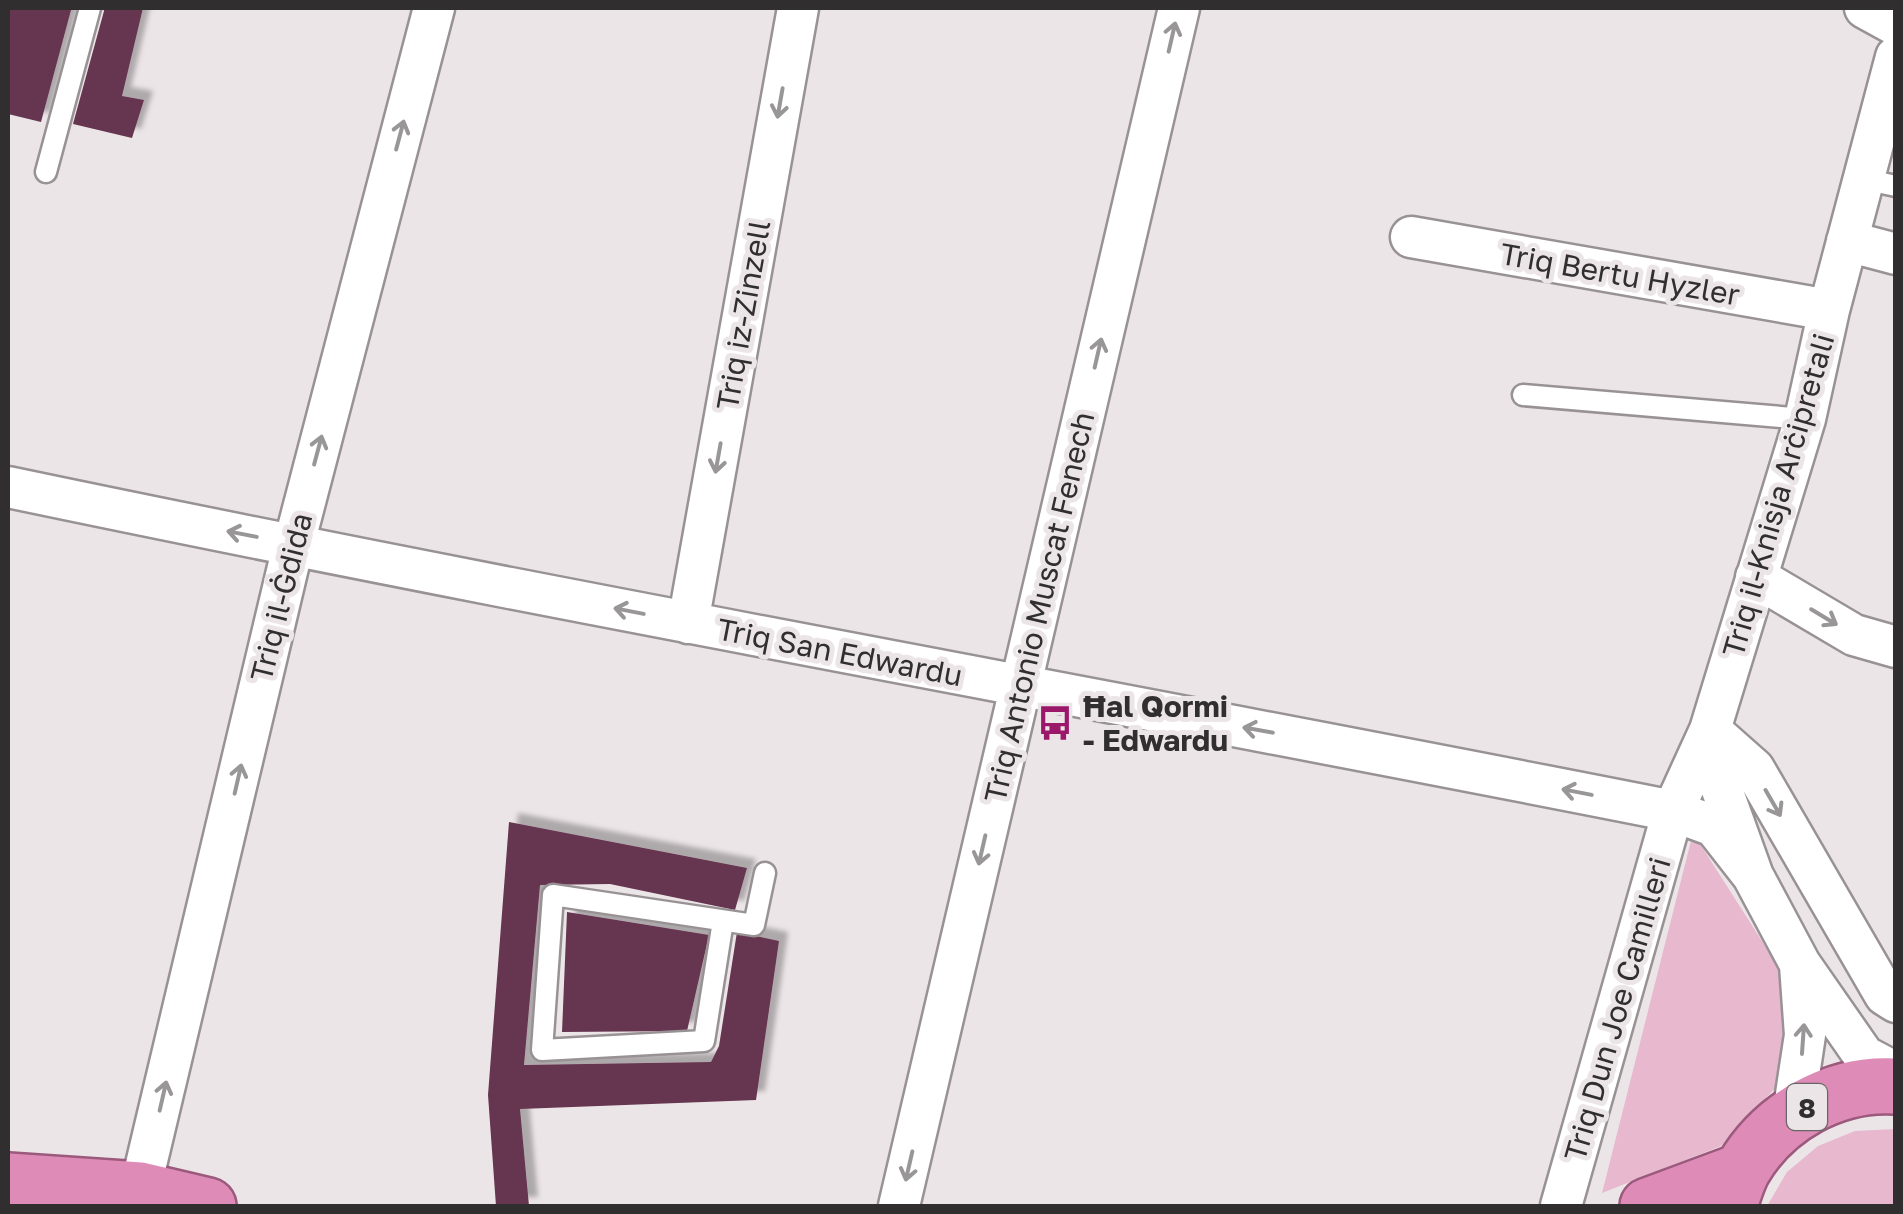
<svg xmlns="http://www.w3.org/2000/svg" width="1903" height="1214" font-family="'Golos Text',sans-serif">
<defs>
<filter id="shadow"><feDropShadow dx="9" dy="-9" stdDeviation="2.5" flood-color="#0004"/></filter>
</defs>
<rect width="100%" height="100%" fill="#ece5e8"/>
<path fill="#e7b8ce" d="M 1693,833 L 1790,985 L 1794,1034 L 1779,1084 L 1721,1146 L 1602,1193 Z
M 1895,1129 L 1895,1206 L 1767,1206 L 1787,1172 L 1818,1146 L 1855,1131 Z"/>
<path fill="#66354f" filter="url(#shadow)" d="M 8,8 L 62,8 L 71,10 L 41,122 L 8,114 Z
M 103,8 L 143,8 L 122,96 L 144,100 L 132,138 L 73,124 L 104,11 Z
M 509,822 L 747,868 L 735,910 L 610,884 L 540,885 L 524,1065 L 711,1062 L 719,1046 L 737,932 L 779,941 L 756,1100 L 520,1109 L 529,1206 L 496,1206 L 488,1095 Z
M 567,912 L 709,935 L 687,1031 L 562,1032 Z"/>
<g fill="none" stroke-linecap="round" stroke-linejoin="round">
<defs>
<path id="service" d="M 46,172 L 90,8
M 1863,179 L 1896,186
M 1523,395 L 1805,419
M 723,921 L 704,1041 L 542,1050 L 553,895 L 754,925 L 765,873"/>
<path id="minor" d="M 1865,8 L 1896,25
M 1411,237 L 1829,310
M 1847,241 L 1896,254
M 8,487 C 561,603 1118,701 1673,811 L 1714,826 L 1753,876
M 1756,577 L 1854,635 L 1896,647
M 688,623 L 798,8
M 1710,730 L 1721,787 L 1753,876 L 1800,964 L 1864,1056 L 1896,1073
M 1710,730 L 1754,769 L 1885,995 L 1896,1002
M 1793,1114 L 1805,1035 L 1800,965
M 140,1190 L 289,563 L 434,8
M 899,1206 L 1179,8
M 1561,1206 L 1673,811 L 1710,730 L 1805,419 L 1829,310 L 1896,57"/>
<path id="trunk" d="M 8,1181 L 140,1190 L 208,1206
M 1648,1206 L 1742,1171
M 1729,1206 C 1733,1194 1737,1180 1743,1169 C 1774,1116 1835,1082 1896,1086"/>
</defs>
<use href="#service" stroke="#989295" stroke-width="25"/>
<use href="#minor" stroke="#989295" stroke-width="45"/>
<use href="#trunk" stroke="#9b597c" stroke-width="60"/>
<use href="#service" stroke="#fff" stroke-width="20"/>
<use href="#minor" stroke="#fff" stroke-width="40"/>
<use href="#trunk" stroke="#de8cb7" stroke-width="55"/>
</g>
<defs><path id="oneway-shaft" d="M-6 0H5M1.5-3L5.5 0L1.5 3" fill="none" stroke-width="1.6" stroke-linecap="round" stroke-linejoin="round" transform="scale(2.5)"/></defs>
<g stroke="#989697">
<use href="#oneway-shaft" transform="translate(1172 37) rotate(-77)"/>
<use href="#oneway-shaft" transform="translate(780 103) rotate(100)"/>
<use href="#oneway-shaft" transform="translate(400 135) rotate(-75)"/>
<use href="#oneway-shaft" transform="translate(1098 353) rotate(-77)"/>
<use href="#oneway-shaft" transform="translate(318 450) rotate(-75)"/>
<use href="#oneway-shaft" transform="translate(718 458) rotate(100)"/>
<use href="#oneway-shaft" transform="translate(242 534) rotate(-169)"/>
<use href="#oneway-shaft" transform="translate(629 611) rotate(-169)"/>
<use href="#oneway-shaft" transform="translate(1824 617) rotate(31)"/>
<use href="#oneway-shaft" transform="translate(1258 730) rotate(-170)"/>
<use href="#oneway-shaft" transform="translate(238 779) rotate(-77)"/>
<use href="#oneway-shaft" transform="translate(1577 792) rotate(-169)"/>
<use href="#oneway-shaft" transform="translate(1773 803) rotate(60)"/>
<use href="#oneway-shaft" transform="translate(982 850) rotate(103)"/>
<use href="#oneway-shaft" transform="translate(1803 1039) rotate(-86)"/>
<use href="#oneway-shaft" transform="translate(163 1096) rotate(-77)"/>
<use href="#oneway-shaft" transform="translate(909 1166) rotate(103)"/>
</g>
<defs>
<symbol id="bus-bare" viewBox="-9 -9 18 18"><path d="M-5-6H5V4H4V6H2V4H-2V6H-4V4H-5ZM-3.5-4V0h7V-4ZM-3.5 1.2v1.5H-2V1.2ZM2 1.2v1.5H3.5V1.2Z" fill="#9b176a" stroke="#ece5e8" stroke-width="2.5" paint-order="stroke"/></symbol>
</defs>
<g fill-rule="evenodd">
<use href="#bus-bare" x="1030" y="698" width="50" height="50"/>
</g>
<g text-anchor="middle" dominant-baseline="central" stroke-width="10" stroke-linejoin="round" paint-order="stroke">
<rect fill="#ece5e8" stroke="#686566" stroke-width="2.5" x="1787" y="1084" width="40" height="46" rx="8"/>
<g font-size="28" font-weight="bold" fill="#302e2f">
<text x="1807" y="1107">8</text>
</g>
<g font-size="30" fill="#302e2f" stroke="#ece5e8">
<text transform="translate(1620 274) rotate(10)">Triq Bertu Hyzler</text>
<text transform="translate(743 315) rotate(-80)">Triq iz-Zinzell</text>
<text transform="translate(1778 495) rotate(-74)">Triq il-Knisja Arċipretali</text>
<text transform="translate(281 597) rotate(-76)">Triq il-Ġdida</text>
<text transform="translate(1039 607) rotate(-77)">Triq Antonio Muscat Fenech</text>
<text transform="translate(840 652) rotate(11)">Triq San Edwardu</text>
<text transform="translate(1617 1009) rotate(-74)">Triq Dun Joe Camilleri</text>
</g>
<g font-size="30" font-weight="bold" fill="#302e2f" stroke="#ece5e8" text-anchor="start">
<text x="1083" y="706">Ħal Qormi<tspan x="1083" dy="34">- Edwardu</tspan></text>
</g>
</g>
<rect width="1903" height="1214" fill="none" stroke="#302e2f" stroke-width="20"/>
</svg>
